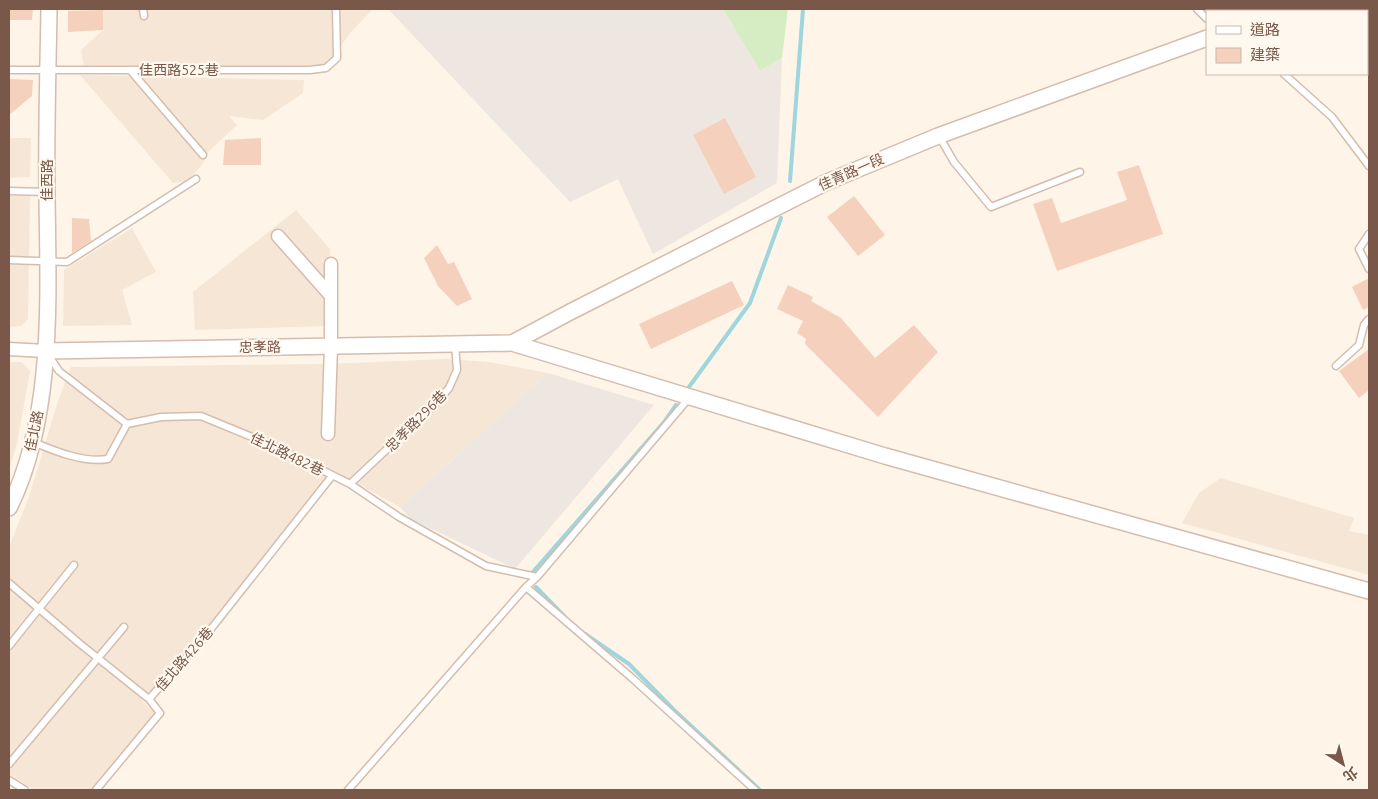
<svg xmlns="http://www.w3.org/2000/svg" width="1378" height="799" font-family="Ubuntu,'Noto Sans TC',sans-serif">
<rect width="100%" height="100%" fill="#fef4e7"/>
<path fill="#f6e6d5" d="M 103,9 L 373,9 L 350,33 L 334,56 L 324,66 L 310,68 L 84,66 L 81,50 L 103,30 Z
M 80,75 L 304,80 L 303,93 L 263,120 L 229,116 L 237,125 L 208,152 L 204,162 L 188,181 L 173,183 Z
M 9,138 L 31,138 L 30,177 L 9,178 Z
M 9,196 L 30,196 L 28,319 L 22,326 L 9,327 Z
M 296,210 L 330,249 L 328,326 L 195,330 L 193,292 Z
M 132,228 L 156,272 L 122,290 L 132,325 L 63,326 L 64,270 Z
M 446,359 L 489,362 L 548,373 L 400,507 L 332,470 L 200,636 L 142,701 L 155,713 L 91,790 L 34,790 L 9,774 L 9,547 L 29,497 L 58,401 L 71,367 L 329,364 Z
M 9,362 L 22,362 L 30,371 L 17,444 L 9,470 Z
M 1221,478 L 1354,518 L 1349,531 L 1369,535 L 1369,575 L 1182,523 L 1199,493 Z"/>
<path fill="#eee7e1" d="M 388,9 L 723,9 L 760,71 L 782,58 L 777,183 L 653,254 L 618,179 L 570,202 Z
M 548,373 L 654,405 L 515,569 L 411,519 L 400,507 Z"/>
<path fill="#d6edc4" d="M 723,9 L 788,9 L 782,58 L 760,71 Z"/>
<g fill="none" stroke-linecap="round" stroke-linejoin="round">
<path stroke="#9fd5dc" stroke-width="4" d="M 790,181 L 803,9
M 689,387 L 750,303 L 781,218
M 532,573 L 665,421 L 676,405
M 536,587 L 565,617
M 585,634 L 629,664 L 674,710 L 760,790"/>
</g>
<path fill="#f5d1bd" d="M 9,9 L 33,9 L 32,20 L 9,20 Z
M 103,10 L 103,30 L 68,32 L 68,11 Z
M 9,79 L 33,80 L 32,96 L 9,115 Z
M 725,118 L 756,177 L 724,194 L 693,135 Z
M 261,138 L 261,165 L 223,165 L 225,140 Z
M 1139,165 L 1163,234 L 1057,271 L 1033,204 L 1052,198 L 1061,223 L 1127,200 L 1117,172 Z
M 854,196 L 885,235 L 858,256 L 827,217 Z
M 72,218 L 89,219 L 91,241 L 72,253 Z
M 437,245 L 448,264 L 454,262 L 472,299 L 457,306 L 438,286 L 424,258 Z
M 1369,278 L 1369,307 L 1363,310 L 1352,287 Z
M 732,281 L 744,305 L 651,349 L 639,324 Z
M 788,285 L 813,297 L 811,301 L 841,318 L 875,358 L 914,325 L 938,352 L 878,417 L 805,344 L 806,339 L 797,333 L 803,321 L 777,309 Z
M 1369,349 L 1369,390 L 1359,398 L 1339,371 Z"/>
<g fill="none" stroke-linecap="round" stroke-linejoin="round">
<defs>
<path id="service" d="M 143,9 L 144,16
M 1197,9 L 1207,19
M 9,70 L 310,70 L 326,68 L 337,58 L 336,9
M 130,70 L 203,155
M 1284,74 L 1332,117 L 1369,166
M 939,136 L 954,162 L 991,207 L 1080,172
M 9,191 L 47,192
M 1369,234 L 1359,249 L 1369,269
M 9,260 L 67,262 L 196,179
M 49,356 L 59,371 L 127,424 L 161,417 L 201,416 L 276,447 L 350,484 L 399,517 L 486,566 L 537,577
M 1336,366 L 1359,345 L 1364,325 L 1369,319
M 689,398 L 537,577 L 526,587 L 632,678 L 755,790
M 33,442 C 55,451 83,463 108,459 L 127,424
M 350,484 L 437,402 L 449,388 L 457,370 L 455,344
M 9,583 L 79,643 L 149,699 L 203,639 L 332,476
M 9,646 L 74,565
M 9,764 L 124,627
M 9,780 L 25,790
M 96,790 L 160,713 L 149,699
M 348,790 L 526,587"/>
<path id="minor" d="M 278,236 L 331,296
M 9,349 L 45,351
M 328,434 L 331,346 L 331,264"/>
<path id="tertiary" d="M 1278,11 L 1284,9
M 512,343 L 572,311 L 827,182 L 938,136 L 1207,38
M 45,351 L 512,343 L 885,456 L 1369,591
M 9,508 C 55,416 48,295 47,195 C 46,133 48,71 49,9"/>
</defs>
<use href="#service" stroke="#d4bdae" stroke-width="9"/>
<use href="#minor" stroke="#d4bdae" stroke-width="15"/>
<use href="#tertiary" stroke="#d4bdae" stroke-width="18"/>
<use href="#service" stroke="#fff" stroke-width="6"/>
<use href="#minor" stroke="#fff" stroke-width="12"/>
<use href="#tertiary" stroke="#fff" stroke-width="15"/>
</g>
<g text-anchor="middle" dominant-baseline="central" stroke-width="4.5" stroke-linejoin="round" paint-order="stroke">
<g font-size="14" fill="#7a5849" stroke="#fff8ef">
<text x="179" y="70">佳西路525巷</text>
<text transform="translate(851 172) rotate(-24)">佳青路一段</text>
<text transform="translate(47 180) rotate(-90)">佳西路</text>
<text transform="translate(260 347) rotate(-1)">忠孝路</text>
<text transform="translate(416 421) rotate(-45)">忠孝路296巷</text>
<text transform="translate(34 431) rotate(-78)">佳北路</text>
<text transform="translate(287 454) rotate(26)">佳北路482巷</text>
<text transform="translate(184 659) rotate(-49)">佳北路426巷</text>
</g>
</g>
<rect width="1378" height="799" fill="none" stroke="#7a5849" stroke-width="20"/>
<rect x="1206" y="10" width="162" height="65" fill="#fff8ef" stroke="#cab8ad"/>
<rect x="1216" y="26" width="25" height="8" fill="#ffffff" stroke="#cab8ad"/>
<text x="1250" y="35" font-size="15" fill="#7a5849">道路</text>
<rect x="1216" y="48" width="25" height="15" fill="#f5d1bd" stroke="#cab8ad"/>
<text x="1250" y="60" font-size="15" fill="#7a5849">建築</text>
<g transform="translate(1343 764) rotate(144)" stroke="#fff8ef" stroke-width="4" paint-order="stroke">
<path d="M0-4L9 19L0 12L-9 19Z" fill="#7a5849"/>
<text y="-8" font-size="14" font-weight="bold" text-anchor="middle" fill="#7a5849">北</text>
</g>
</svg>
